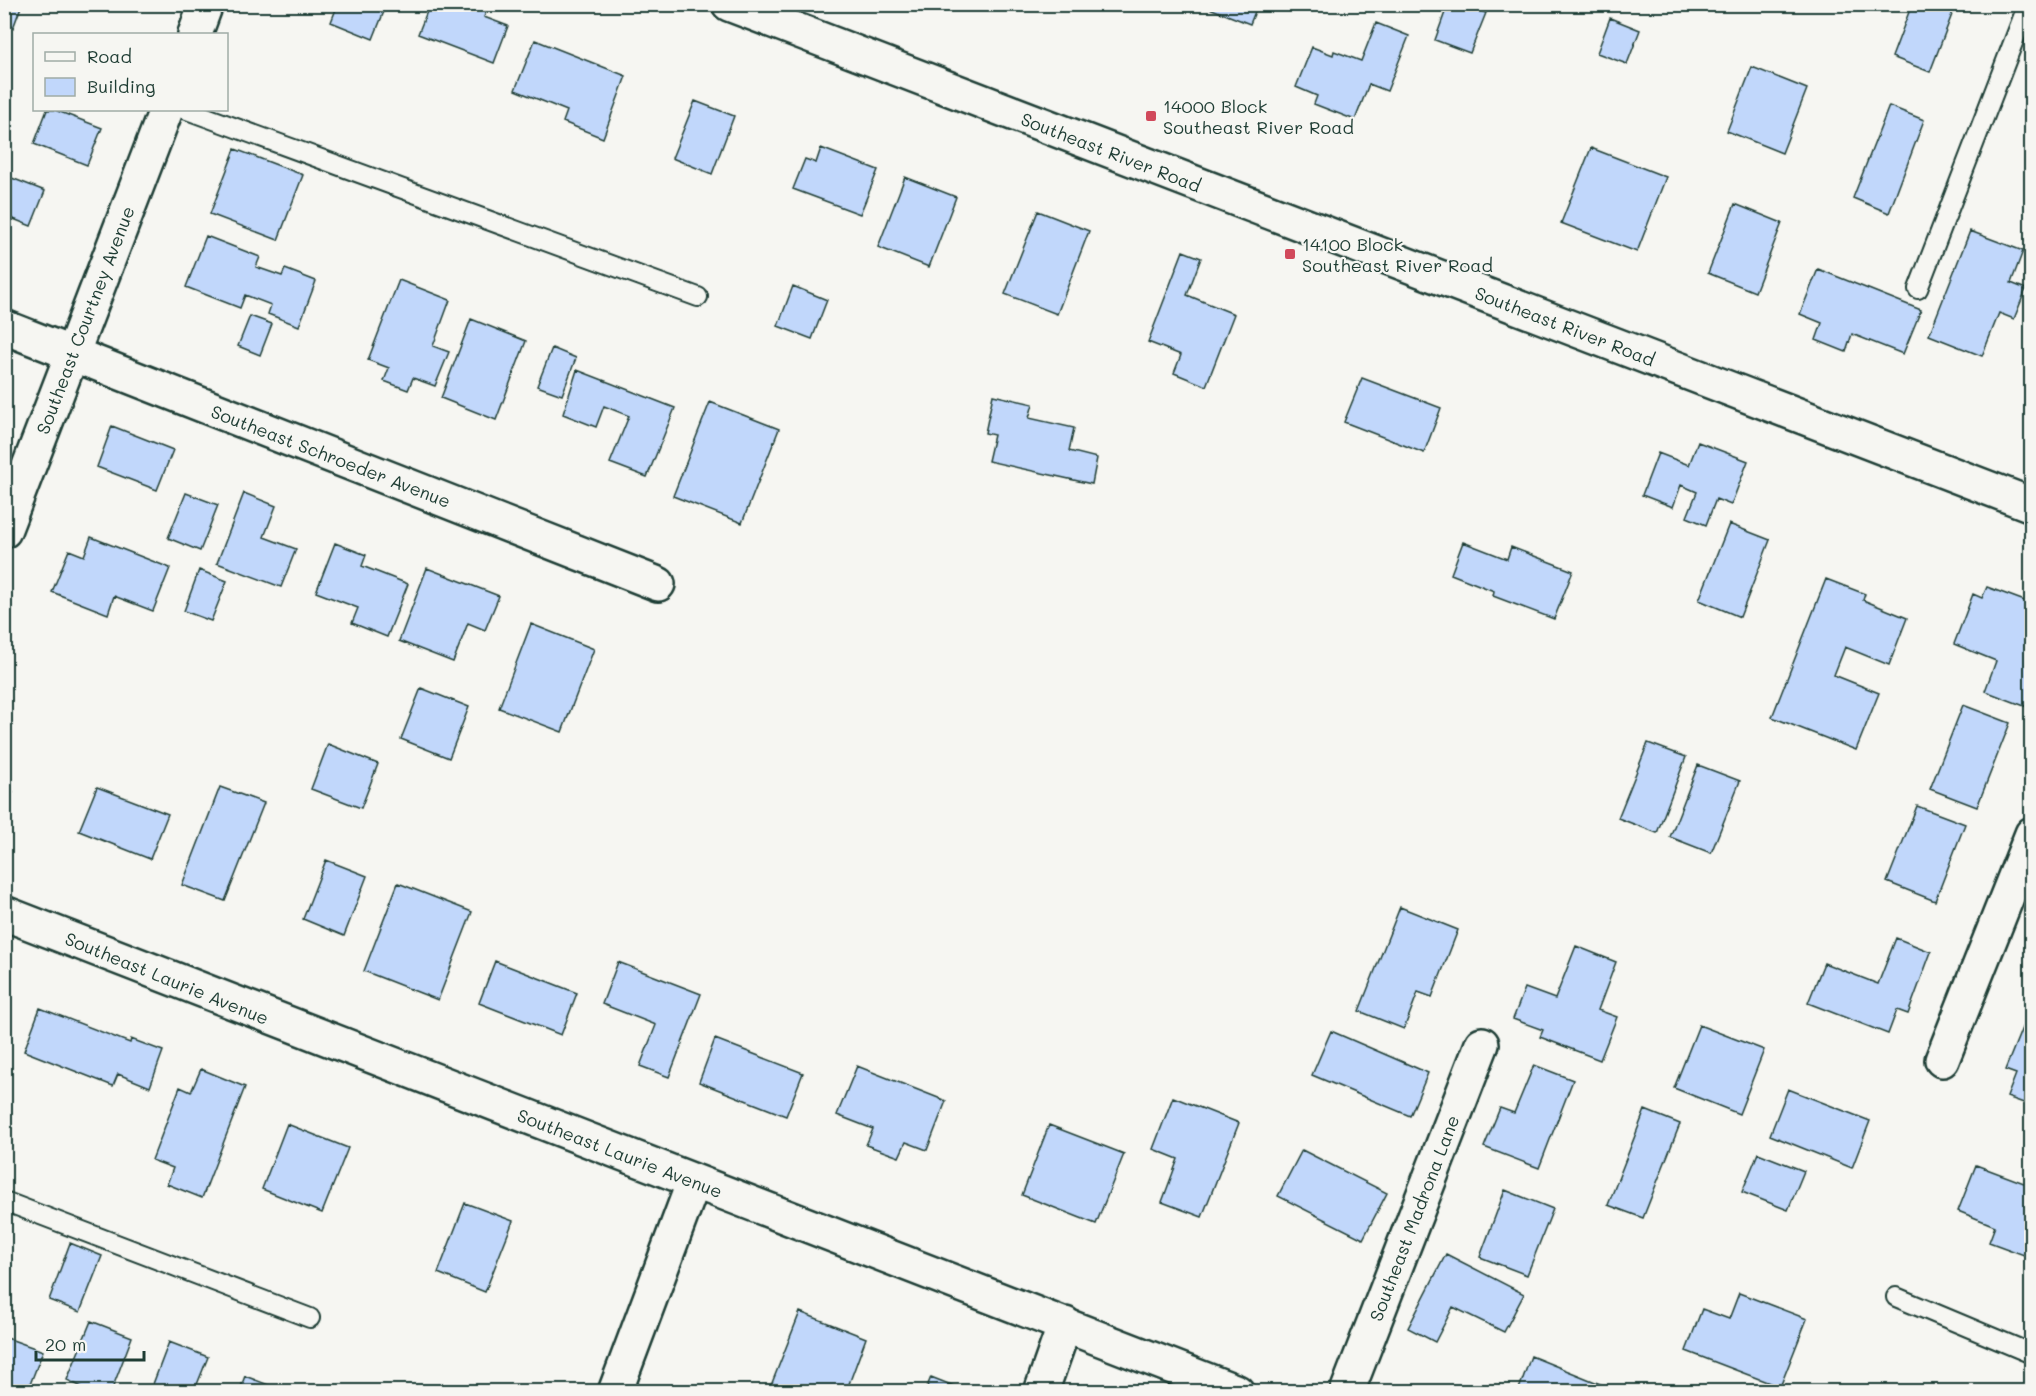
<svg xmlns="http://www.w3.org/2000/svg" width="2036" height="1396" font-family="Mali,sans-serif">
<rect width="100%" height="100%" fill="#f6f6f2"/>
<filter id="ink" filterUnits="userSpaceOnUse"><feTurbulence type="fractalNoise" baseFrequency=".0167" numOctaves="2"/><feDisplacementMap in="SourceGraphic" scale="12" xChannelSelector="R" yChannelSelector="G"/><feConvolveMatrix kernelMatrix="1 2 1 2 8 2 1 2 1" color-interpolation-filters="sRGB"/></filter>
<g filter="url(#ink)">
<path fill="#c1d7fb" stroke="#1f3d34" stroke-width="1.5" d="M 4,4 L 22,4 L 13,28 L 4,25 Z
M 338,4 L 387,4 L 373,39 L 331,22 Z
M 430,4 L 489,4 L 484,17 L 508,26 L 494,63 L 418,34 Z
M 1199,4 L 1258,4 L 1250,24 Z
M 1448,4 L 1464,4 L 1486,13 L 1470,53 L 1435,40 Z
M 1912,4 L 1956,4 L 1930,72 L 1892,57 Z
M 1610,18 L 1640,30 L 1627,64 L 1597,53 Z
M 1376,23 L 1409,36 L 1387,91 L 1369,84 L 1355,120 L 1314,104 L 1317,96 L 1296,87 L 1312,47 L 1333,55 L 1334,51 L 1361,61 Z
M 535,40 L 626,76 L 603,138 L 563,122 L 567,111 L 515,90 Z
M 1752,67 L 1807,89 L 1782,153 L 1727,131 Z
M 695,101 L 734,116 L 712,174 L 672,158 Z
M 1889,106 L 1924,120 L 1889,213 L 1853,198 Z
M 47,110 L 55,110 L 102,128 L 87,165 L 34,144 Z
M 821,148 L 878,170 L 860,214 L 793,189 L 805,159 L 816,163 Z
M 1591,148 L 1666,177 L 1637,252 L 1561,223 Z
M 235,149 L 303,175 L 278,240 L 210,214 Z
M 4,175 L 45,191 L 31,226 L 6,216 L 10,203 L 4,201 Z
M 905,177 L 956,197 L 929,267 L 878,247 Z
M 1735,204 L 1782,223 L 1755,292 L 1708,273 Z
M 1038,211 L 1089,231 L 1057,314 L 1005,294 Z
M 1970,231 L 2023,251 L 2011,283 L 2026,289 L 2014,319 L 1999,313 L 1982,356 L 1929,335 Z
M 206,236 L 260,257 L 256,267 L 282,276 L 285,269 L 316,281 L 299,326 L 268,314 L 271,305 L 245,295 L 240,308 L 186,287 Z
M 1183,251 L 1201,258 L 1187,295 L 1234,314 L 1206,386 L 1174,373 L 1181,355 L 1148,342 Z
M 1818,269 L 1921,310 L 1903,354 L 1852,334 L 1846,352 L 1816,340 L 1822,323 L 1800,314 Z
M 399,280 L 450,300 L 433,346 L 449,352 L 435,386 L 413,378 L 408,390 L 384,381 L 389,368 L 368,360 Z
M 793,286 L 827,300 L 812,339 L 778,326 Z
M 250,316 L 272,324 L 260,355 L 238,346 Z
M 471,319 L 526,341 L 496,420 L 441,398 Z
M 552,348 L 576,358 L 562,395 L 537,386 Z
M 577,370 L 675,408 L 647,477 L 610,463 L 629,416 L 604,406 L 596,427 L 563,414 Z
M 1362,378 L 1441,408 L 1424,453 L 1344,422 Z
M 993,395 L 1033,404 L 1029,418 L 1074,428 L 1069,451 L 1097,458 L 1092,484 L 988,461 L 994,435 L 985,433 Z
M 710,402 L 779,429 L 742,523 L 673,496 Z
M 112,426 L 173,450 L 157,490 L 97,467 Z
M 1698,442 L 1748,461 L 1731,505 L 1716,499 L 1706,525 L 1687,517 L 1697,492 L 1681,485 L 1673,507 L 1642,495 L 1658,453 L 1689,465 Z
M 186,493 L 218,505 L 200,551 L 168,538 Z
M 244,493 L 276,506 L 264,537 L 296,549 L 281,587 L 217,563 Z
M 1729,524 L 1770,540 L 1740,617 L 1699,600 Z
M 91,537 L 170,568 L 153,611 L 114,596 L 108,614 L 52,592 L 69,550 L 84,556 Z
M 1463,542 L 1507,559 L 1511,547 L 1573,571 L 1554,619 L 1493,596 L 1494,591 L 1451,574 Z
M 335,543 L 366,555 L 362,566 L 408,584 L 387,637 L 352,623 L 358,608 L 316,592 Z
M 427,568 L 499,596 L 485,630 L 468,623 L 453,662 L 399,641 Z
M 199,570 L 227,581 L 211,621 L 184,611 Z
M 1826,579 L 1865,594 L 1863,600 L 1907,618 L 1889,665 L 1845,647 L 1834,675 L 1879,693 L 1856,750 L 1772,717 Z
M 1987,587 L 2030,603 L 2025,615 L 2032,617 L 2032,696 L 2027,707 L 1985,691 L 1996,661 L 1954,644 L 1973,594 L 1982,598 Z
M 531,624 L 594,649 L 562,732 L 499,708 Z
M 421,688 L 469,707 L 449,758 L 401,739 Z
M 1963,705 L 2010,723 L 1977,807 L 1930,789 Z
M 1648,743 L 1686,757 L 1657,833 L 1618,818 Z
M 328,744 L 378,764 L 361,808 L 311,789 Z
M 1698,765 L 1740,781 L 1711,853 L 1670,837 Z
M 97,787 L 168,814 L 150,859 L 79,831 Z
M 220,787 L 264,803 L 225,901 L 182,885 Z
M 4,788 L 13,792 L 4,813 Z
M 1917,806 L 1965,824 L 1935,901 L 1887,882 Z
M 326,860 L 367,876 L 344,936 L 303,919 Z
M 398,883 L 472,912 L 438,1000 L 364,971 Z
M 1400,907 L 1458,930 L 1432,997 L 1418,992 L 1404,1029 L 1359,1011 Z
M 1896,938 L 1931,952 L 1908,1014 L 1897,1010 L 1888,1034 L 1808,1003 L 1824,963 L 1878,984 Z
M 1576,946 L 1616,962 L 1598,1010 L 1617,1017 L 1600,1060 L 1540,1037 L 1543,1030 L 1513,1019 L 1525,988 L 1555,999 Z
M 495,961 L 577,993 L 561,1035 L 479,1003 Z
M 618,962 L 701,994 L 669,1077 L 640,1066 L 656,1025 L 602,1004 Z
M 40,1008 L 130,1043 L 131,1039 L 163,1051 L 150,1087 L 118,1074 L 113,1086 L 24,1051 Z
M 2026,1018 L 2032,1020 L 2032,1106 L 2007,1097 L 2016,1074 L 2005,1070 Z
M 1699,1025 L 1764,1050 L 1739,1114 L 1674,1088 Z
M 1331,1031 L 1428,1073 L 1410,1116 L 1312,1075 Z
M 715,1039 L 803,1073 L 786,1116 L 699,1082 Z
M 1534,1065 L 1573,1080 L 1539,1168 L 1484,1147 L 1500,1108 L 1514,1113 Z
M 857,1066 L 946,1101 L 927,1150 L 906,1142 L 899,1157 L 866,1145 L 873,1129 L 837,1115 Z
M 201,1069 L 245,1087 L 202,1198 L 167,1184 L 173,1168 L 152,1160 L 180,1087 L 191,1092 Z
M 1788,1089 L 1870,1121 L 1852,1168 L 1770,1135 Z
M 1173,1097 L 1239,1123 L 1202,1217 L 1162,1202 L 1178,1159 L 1153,1149 Z
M 1645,1110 L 1680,1124 L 1643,1218 L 1608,1205 Z
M 287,1124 L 348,1148 L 322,1213 L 262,1189 Z
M 1049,1125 L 1124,1154 L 1096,1224 L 1022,1195 Z
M 1302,1150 L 1387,1193 L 1363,1239 L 1278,1196 Z
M 1758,1153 L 1804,1171 L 1788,1210 L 1742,1192 Z
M 1976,1165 L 2032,1186 L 2032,1258 L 1989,1242 L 1995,1226 L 1958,1211 Z
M 1505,1190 L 1553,1209 L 1527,1275 L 1480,1257 Z
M 465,1203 L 513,1221 L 485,1292 L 438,1273 Z
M 70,1243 L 102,1256 L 80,1312 L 49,1300 Z
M 1446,1254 L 1524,1294 L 1504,1332 L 1453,1307 L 1435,1342 L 1408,1328 Z
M 1739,1293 L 1807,1319 L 1780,1387 L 1686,1351 L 1702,1309 L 1729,1319 Z
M 800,1312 L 866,1338 L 846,1392 L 779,1392 L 770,1388 Z
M 91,1321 L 132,1337 L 111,1392 L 92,1392 L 67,1380 Z
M 4,1337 L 43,1351 L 27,1392 L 4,1392 Z
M 169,1342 L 208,1357 L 194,1392 L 150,1392 Z
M 1531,1356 L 1620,1392 L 1518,1392 Z
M 245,1376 L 284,1391 L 284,1392 L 239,1392 Z
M 931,1377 L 969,1392 L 925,1392 Z"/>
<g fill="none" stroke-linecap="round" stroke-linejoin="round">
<defs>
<path id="lane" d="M 187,110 L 698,297
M 1918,289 L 2028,4
M 4,1201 L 310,1318
M 1896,1297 L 2032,1354"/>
<path id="street" d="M 195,34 L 206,4
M 4,327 L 658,584
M 4,531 L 166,110
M 4,913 C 414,1075 827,1230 1237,1392
M 1942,1060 L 2032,834
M 615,1392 L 694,1181
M 1041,1392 L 1065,1324
M 1347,1392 L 1482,1044"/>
<path id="secondary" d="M 729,4 L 2032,505"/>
</defs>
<use href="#lane" stroke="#1f3d34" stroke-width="22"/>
<use href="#street" stroke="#1f3d34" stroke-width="38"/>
<use href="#secondary" stroke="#1f3d34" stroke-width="38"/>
<use href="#lane" stroke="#f6f6f2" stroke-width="18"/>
<use href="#street" stroke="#f6f6f2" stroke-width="33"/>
<use href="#secondary" stroke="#f6f6f2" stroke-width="33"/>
</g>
</g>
<g fill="#d1495b" stroke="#f6f6f2" stroke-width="2">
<rect x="1145" y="110" width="12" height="12" rx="3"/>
<rect x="1284" y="248" width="12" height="12" rx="3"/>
</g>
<g text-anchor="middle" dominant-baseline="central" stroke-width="4.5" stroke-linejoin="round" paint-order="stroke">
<g font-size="18" fill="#1f3d34" stroke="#f6f6f2" text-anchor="start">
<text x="1163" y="106">14000 Block<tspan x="1163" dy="21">Southeast River Road</tspan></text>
<text x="1302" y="244">14100 Block<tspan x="1302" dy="21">Southeast River Road</tspan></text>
</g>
<g font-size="18" fill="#1f3d34" stroke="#f6f6f2">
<text transform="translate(1111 152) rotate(21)">Southeast River Road</text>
<text transform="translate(85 320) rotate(-69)">Southeast Courtney Avenue</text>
<text transform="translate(1565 326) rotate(21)">Southeast River Road</text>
<text transform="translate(331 456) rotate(21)">Southeast Schroeder Avenue</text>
<text transform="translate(167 978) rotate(22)">Southeast Laurie Avenue</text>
<text transform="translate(620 1153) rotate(21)">Southeast Laurie Avenue</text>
<text transform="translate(1414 1218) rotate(-69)">Southeast Madrona Lane</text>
</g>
</g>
<rect width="2036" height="1396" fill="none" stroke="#f6f6f2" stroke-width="24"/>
<rect x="12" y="12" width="2012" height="1372" fill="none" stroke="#1f3d34" stroke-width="2" filter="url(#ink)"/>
<rect x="33" y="33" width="195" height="78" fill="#f6f6f2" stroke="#a0aca6" stroke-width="1.5"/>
<rect x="45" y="52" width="30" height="9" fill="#f6f6f2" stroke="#a0aca6" stroke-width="1.5"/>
<text x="87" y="63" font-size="18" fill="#1f3d34">Road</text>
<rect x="45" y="78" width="30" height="18" fill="#c1d7fb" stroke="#a0aca6" stroke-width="1.5"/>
<text x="87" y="93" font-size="18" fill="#1f3d34">Building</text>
<path d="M36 1351v9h108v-9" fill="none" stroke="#1f3d34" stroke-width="3"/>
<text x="45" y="1351" font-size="18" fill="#1f3d34" stroke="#f6f6f2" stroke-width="4.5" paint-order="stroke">20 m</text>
</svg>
